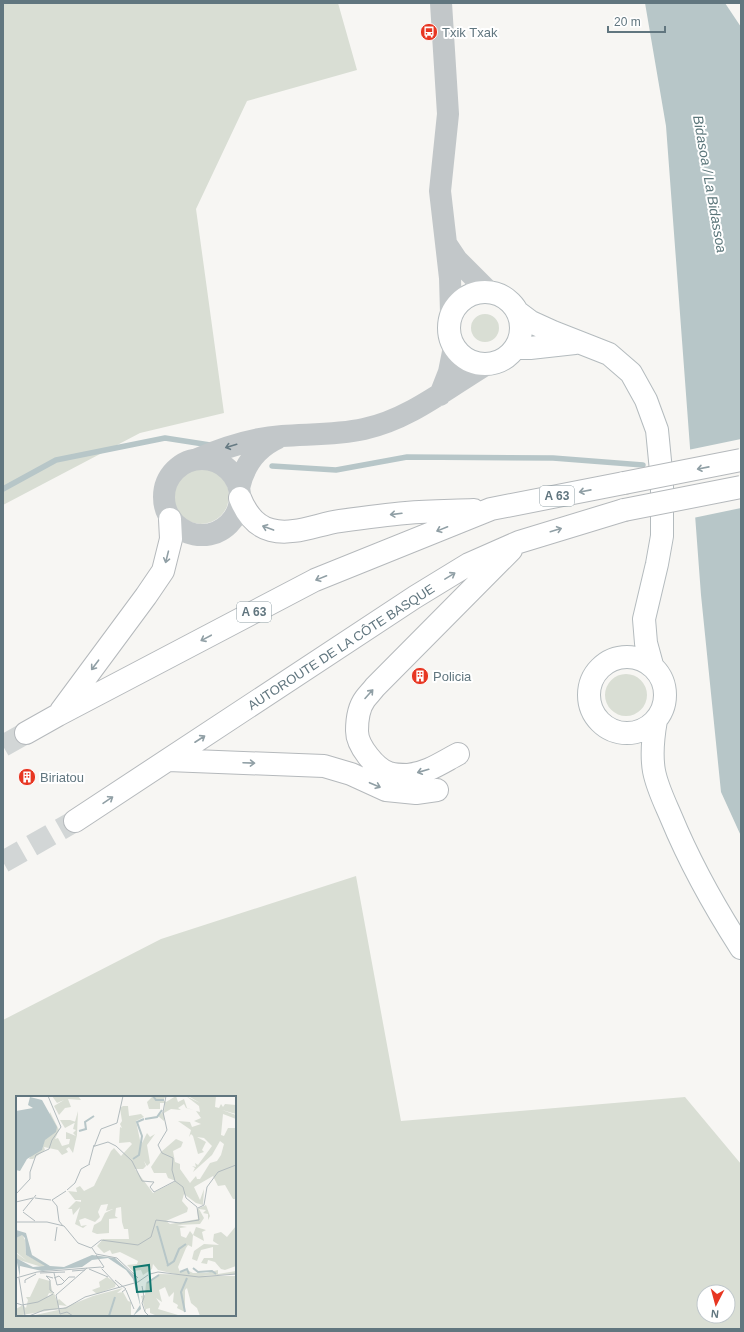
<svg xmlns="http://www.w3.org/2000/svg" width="744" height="1332" font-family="Arial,sans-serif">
<rect width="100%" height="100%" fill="#f7f6f3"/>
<path fill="#d9ded4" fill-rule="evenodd" d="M 3,3 L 338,3 L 357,70 L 247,101 L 196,209 L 224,413 L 140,433 L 3,505 Z
M471 328a14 14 0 1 1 28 0a14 14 0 1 1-28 0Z
M173 496a28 28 0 1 1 56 0a28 28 0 1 1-56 0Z
M605 695a21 21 0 1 1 42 0a21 21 0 1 1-42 0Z
M 356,876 L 401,1121 L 685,1097 L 741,1164 L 741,1329 L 3,1329 L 3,1020 L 161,939 ZM 17,1097 L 235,1097 L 235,1315 L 17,1315 ZM 704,1292 L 728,1292 L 728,1316 L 704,1316 Z"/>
<path fill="#b7c6c8" d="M 645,3 L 725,3 L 741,27 L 741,836 L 721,792 L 701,595 L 666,126 Z"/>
<path fill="#f7f6f3" d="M 741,439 L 741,508 L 693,518 L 688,450 Z"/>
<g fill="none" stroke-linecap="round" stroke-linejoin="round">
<path stroke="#b7c6c8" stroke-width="5.5" d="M 272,466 L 336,470 L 407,457 L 553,458 L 643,465
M 3,489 L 56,460 L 165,438 L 210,445"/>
<path stroke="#d2d6d6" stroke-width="22" stroke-dasharray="22 11" stroke-linecap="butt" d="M 3,746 L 26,733
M 3,862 L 75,821"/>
<defs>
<path id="secondary" d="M449 328a36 36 0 1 1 72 0a36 36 0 1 1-72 0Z
M 519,313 L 531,322 L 553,332 L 609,354 L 631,373 L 646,400 L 657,430 L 662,481 L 662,536 L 657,564 L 644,619 L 646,643 L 652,665
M 516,348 L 530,348 L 575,343
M589 695a38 38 0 1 1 76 0a38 38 0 1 1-76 0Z
M 656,720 C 653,737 651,754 654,771 C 657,787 665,803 671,817 C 690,863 714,906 741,948"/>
<path id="motorway" d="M 240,498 C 246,513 255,526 271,530 C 293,536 318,524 340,521 C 362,518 384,515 406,513 C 429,511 451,511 474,510
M 61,711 L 146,596 L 163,571 L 171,539 L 170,519
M 26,733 L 58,715 L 315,580 L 491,509 L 624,483
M 458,754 C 441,763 427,773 408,775 C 403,775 394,775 389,773 C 376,769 357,746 357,731 C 357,721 359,707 365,699 C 368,695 372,691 375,687 L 511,550
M 168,760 L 324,766 L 351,774 L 386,790 L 416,793 L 437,790
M 75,821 L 415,597 L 469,564 L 519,542 L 624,510"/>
</defs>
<use href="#secondary" stroke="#b4bbbe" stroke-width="24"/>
<use href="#motorway" stroke="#b5b9bc" stroke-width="24"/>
<path stroke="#c2c7c9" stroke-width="22" d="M 441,3 L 448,114 L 440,191 L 450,278 L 451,313
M 447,245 L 457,260 L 488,291
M 440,395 L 449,372 L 454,347
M164 497a38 38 0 1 1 76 0a38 38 0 1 1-76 0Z
M 197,459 C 225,447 252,438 282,436 C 310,434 337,435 364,429 C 410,419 447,388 487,364
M 239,488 C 244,465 256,448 278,438"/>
<use href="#secondary" stroke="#fff" stroke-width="22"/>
<use href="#motorway" stroke="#fff" stroke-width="22"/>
<defs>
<path id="motorway-bridge" d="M 624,483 L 741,460
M 624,510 L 741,487"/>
</defs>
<use href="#motorway-bridge" stroke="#b5b9bc" stroke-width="24" stroke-linecap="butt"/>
<use href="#motorway-bridge" stroke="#fff" stroke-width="22"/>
</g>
<defs><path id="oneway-shaft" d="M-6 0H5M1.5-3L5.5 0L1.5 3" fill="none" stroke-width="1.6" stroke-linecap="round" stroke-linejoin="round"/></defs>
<use stroke="#667a83" href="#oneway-shaft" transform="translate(231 446) rotate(163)"/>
<g stroke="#909fa5">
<use href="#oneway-shaft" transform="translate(703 468) rotate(169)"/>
<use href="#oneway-shaft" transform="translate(585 491) rotate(169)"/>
<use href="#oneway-shaft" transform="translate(396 514) rotate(173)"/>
<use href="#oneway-shaft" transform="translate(268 528) rotate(-160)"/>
<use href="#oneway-shaft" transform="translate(442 529) rotate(158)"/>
<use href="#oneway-shaft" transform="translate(556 530) rotate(-17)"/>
<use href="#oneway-shaft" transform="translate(167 557) rotate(104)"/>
<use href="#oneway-shaft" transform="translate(450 576) rotate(-31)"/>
<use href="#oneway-shaft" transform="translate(321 578) rotate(158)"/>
<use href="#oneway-shaft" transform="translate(206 638) rotate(152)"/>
<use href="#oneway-shaft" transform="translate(95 665) rotate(127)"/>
<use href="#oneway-shaft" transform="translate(369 694) rotate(-48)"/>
<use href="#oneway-shaft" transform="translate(200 739) rotate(-33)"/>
<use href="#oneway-shaft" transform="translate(249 763) rotate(2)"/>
<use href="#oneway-shaft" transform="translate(423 771) rotate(164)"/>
<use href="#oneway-shaft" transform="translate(375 785) rotate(23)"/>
<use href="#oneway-shaft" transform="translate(108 800) rotate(-34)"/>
</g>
<defs>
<symbol id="bus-disc" viewBox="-11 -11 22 22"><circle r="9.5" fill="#e73622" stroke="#fff"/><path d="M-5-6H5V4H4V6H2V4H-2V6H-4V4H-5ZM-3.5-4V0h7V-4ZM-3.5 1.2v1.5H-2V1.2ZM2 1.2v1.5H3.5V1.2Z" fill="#fff"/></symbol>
<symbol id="building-disc" viewBox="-11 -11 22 22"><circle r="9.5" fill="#e73622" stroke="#fff"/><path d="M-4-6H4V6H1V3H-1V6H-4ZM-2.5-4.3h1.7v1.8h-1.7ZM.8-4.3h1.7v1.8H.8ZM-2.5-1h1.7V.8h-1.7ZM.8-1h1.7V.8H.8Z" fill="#fff"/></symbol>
</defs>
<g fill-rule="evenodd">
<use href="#bus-disc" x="419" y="22" width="20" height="20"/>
<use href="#building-disc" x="410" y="666" width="20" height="20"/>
<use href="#building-disc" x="17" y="767" width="20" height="20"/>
</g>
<g text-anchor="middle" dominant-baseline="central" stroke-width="4" stroke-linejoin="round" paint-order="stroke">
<g fill="#fff" stroke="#909fa5" stroke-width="1">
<rect x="540" y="486" width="34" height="20" rx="3"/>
<rect x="237" y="602" width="34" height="20" rx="3"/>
</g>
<g font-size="12" font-weight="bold" fill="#61767f">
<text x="557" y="496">A 63</text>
<text x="254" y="612">A 63</text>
</g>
<g font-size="13" fill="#61767f" stroke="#fff" text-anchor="start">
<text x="442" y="32">Txik Txak</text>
<text x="433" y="676">Policia</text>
<text x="40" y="777">Biriatou</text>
</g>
<g font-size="13" fill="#61767f" stroke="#fff">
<text transform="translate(341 647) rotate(-33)">AUTOROUTE DE LA CÔTE BASQUE</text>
</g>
<g font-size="14" font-style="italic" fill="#5b767a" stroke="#fff">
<text transform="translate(710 184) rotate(80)">Bidasoa / La Bidassoa</text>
</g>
</g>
<g transform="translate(16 1096)">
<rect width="220" height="220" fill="#f7f6f3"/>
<path d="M 36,0 L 62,0 L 65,4 L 52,3 L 55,11 L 49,12 L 43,19 L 38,10 L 48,4 L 41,7 ZM 137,0 L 150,0 L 147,4 L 150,6 L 160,0 L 162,6 L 168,3 L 171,12 L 178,14 L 170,12 L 168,8 L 162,12 L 165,14 L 155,13 L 148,17 L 148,25 L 142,20 L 148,15 L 149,7 L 144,7 L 144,13 L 133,13 L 131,6 ZM 170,0 L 184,7 L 174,1 L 200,0 L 199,11 L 203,12 L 205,8 L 207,11 L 209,8 L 220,9 L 220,18 L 206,14 L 220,19 L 220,23 L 207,18 L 205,39 L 208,40 L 212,32 L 219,32 L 220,103 L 217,103 L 209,89 L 202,90 L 197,80 L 178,91 L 184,104 L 188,93 L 187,109 L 180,107 L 168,98 L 166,105 L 172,112 L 171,116 L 150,125 L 154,128 L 182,123 L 181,113 L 190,109 L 194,120 L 192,124 L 192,118 L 187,117 L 190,114 L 183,113 L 188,122 L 184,128 L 161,129 L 171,131 L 164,132 L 165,140 L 170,142 L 174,135 L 177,139 L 180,131 L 190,134 L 186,136 L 188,145 L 177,139 L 176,151 L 172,149 L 170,152 L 162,171 L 164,176 L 171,174 L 177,177 L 190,177 L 202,174 L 202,178 L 220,175 L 219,178 L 186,180 L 159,178 L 142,174 L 137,168 L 136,173 L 127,179 L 125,174 L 117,175 L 111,169 L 121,168 L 122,165 L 104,156 L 96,158 L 94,154 L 88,157 L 81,150 L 87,143 L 113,143 L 112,133 L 108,133 L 106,126 L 105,111 L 100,112 L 99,120 L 102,122 L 93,123 L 93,137 L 81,138 L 76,136 L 78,129 L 85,125 L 89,117 L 97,113 L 90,115 L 92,108 L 85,109 L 82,116 L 84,121 L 79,126 L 69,122 L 63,124 L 65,130 L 71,129 L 67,132 L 59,128 L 64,111 L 57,119 L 56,113 L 52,113 L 60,105 L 65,106 L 65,104 L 59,104 L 52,95 L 61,96 L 60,92 L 64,90 L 68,95 L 78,90 L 95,55 L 98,52 L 105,60 L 116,48 L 114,46 L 103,47 L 104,31 L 106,32 L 104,28 L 106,25 L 104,12 L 107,10 L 112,10 L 113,20 L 125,18 L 128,21 L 120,25 L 125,49 L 131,37 L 134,41 L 139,38 L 131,49 L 134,67 L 131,70 L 128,65 L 130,70 L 127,73 L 119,73 L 137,97 L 160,85 L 152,82 L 150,77 L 138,77 L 135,71 L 145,56 L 160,43 L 167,46 L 165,51 L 157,55 L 159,66 L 164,68 L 164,73 L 174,87 L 180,80 L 181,83 L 184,83 L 194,67 L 201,65 L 205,59 L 208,48 L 204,45 L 196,59 L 177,76 L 179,72 L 176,70 L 180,71 L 179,67 L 182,69 L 196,50 L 188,42 L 181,41 L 190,46 L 186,54 L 188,56 L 182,58 L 177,40 L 175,38 L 173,41 L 175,34 L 162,25 L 174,26 L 176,31 L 185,28 L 178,25 L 185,22 L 180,15 L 184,16 L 183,10 ZM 62,15 L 61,39 L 57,57 L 53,51 L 50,53 L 52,56 L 46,59 L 42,54 L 28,51 L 29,54 L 17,63 L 13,63 L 16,58 L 26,54 L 34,16 L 43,34 L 39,43 L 42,42 L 46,50 L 53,48 L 54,43 L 50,43 L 50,36 L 60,40 L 57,37 L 60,34 L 57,33 ZM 44,24 L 54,24 L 60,26 L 49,32 ZM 220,130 L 220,170 L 209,174 L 205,173 L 199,166 L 192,164 L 191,168 L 185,167 L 188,162 L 197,162 L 197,151 L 185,154 L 181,165 L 176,163 L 178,155 L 188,148 L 203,149 L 197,145 L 198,138 L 205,136 L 211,141 ZM 6,138 L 9,144 L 10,159 L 29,169 L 29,172 L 0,163 L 0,157 L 11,165 L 0,156 L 0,142 ZM 143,178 L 220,180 L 220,220 L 184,220 L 181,212 L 175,207 L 171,192 L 169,194 L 169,216 L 161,212 L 162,209 L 157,206 L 158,196 L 153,201 L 149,191 L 143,194 L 146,206 L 140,202 L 144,208 L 142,213 L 162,219 L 139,219 L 134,217 L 134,212 L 130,213 L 130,217 L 125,200 L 129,199 L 130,187 ZM 91,181 L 100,187 L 99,191 L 81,198 L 76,194 L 84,191 L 83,186 ZM 23,182 L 34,185 L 37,198 L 33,197 L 31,201 L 38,197 L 41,205 L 43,203 L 51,210 L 43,209 L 42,213 L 0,220 L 0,213 L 7,209 L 10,212 L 12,204 L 10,201 L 14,201 ZM 107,192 L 101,197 L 107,196 L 112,205 L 115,206 L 115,220 L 15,220 L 42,214 L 77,200 Z" fill="#d9ded4"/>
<path d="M 14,1 L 26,4 L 41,31 L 40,36 L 29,44 L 26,54 L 11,63 L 4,75 L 0,74 L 0,15 L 17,12 L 12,9 ZM 0,134 L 10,137 L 16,159 L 34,170 L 48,171 L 76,159 L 99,162 L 120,181 L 125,213 L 117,220 L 124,209 L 117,183 L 110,174 L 92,162 L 76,164 L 66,171 L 26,175 L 4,170 L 4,181 L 0,162 L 17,171 L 29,170 L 10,159 L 9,142 L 6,139 L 0,142 Z" fill="#b7c6c8"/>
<path fill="none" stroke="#b7c6c8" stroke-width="2" d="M 137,0 L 140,4 L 148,4M 129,23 L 141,21 L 146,14M 63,35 L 70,33 L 69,26 L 78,20M 117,63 L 123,59 L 126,40 L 121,26 L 128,23M 141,130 L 152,169M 151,170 L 158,165 L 163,153 L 170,148M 177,172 L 182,176 L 196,175 L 200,178M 164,176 L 171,173 L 173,178M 131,187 L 143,179M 169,216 L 165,196 L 171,182M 93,220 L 99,201"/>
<path fill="none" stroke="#b2bbbe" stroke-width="1" d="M 150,0 L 147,16 L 151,34 L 142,49 L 146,57 L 157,62 L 156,74 L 159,85 L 167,91 L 170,102 L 181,111M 79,50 L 92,46 L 100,50 L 116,65 L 126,85 L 138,86 L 134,91 L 138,96 L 159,85M 78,51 L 85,33 L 101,27 L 107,0M 73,68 L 78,49M 51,94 L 59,87 L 65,73 L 74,68M 0,98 L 14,83 L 14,76 L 20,59 L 33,53 L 36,44 L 45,31 L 32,0M 19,102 L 35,104M 36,104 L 41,110 L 43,125 L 47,130M 36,104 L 50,95M 0,106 L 17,102M 182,112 L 188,109 L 191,91 L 202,76 L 220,69M 7,115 L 20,99M 7,116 L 19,125M 0,126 L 31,126 L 48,130 L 62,147 L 75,152 L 85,144 L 122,149 L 135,141 L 140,124 L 164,127 L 183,124 L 181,111M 39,145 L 41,131M 76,152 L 80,158 L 101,162 L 122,182M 80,159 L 88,171 L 85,172M 73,173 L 92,181M 86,173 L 104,192M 56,175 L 69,174M 24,177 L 49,176M 38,177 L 41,189 L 46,188M 134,178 L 142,176 L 183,181 L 220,178M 0,182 L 21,176 L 85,171M 3,182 L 9,220M 37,182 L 30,180 L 34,184 L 34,194 L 38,197M 38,182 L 43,180 L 48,185M 99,184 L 110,193 L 106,196M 9,187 L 9,184 L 20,178M 46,188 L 53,181 L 59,181M 126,190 L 128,201 L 126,207 L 129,216 L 133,220M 110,194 L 118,213M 0,207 L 6,209 L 22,206 L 37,198M 13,220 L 28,214 L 50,212 L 69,201 L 122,186 L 132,179M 57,220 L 51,216 L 44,218 L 40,199 L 71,172"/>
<path fill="#0f766e" fill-opacity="0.15" stroke="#0f766e" stroke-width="2" d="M 133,169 L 135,195 L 121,196 L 118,171 Z"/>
<rect width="220" height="220" fill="none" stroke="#61767f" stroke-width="2"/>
</g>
<rect width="744" height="1332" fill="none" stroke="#61767f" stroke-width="8"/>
<g transform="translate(716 1304) rotate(186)"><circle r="19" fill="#ffffff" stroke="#c0c8cc"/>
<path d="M0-3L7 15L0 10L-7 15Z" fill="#e73622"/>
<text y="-6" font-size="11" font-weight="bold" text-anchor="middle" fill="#61767f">N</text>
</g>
<path d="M608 26v6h57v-6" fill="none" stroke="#61767f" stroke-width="2"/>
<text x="614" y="26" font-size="12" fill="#61767f" stroke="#ffffff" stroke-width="3" paint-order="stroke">20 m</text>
</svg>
